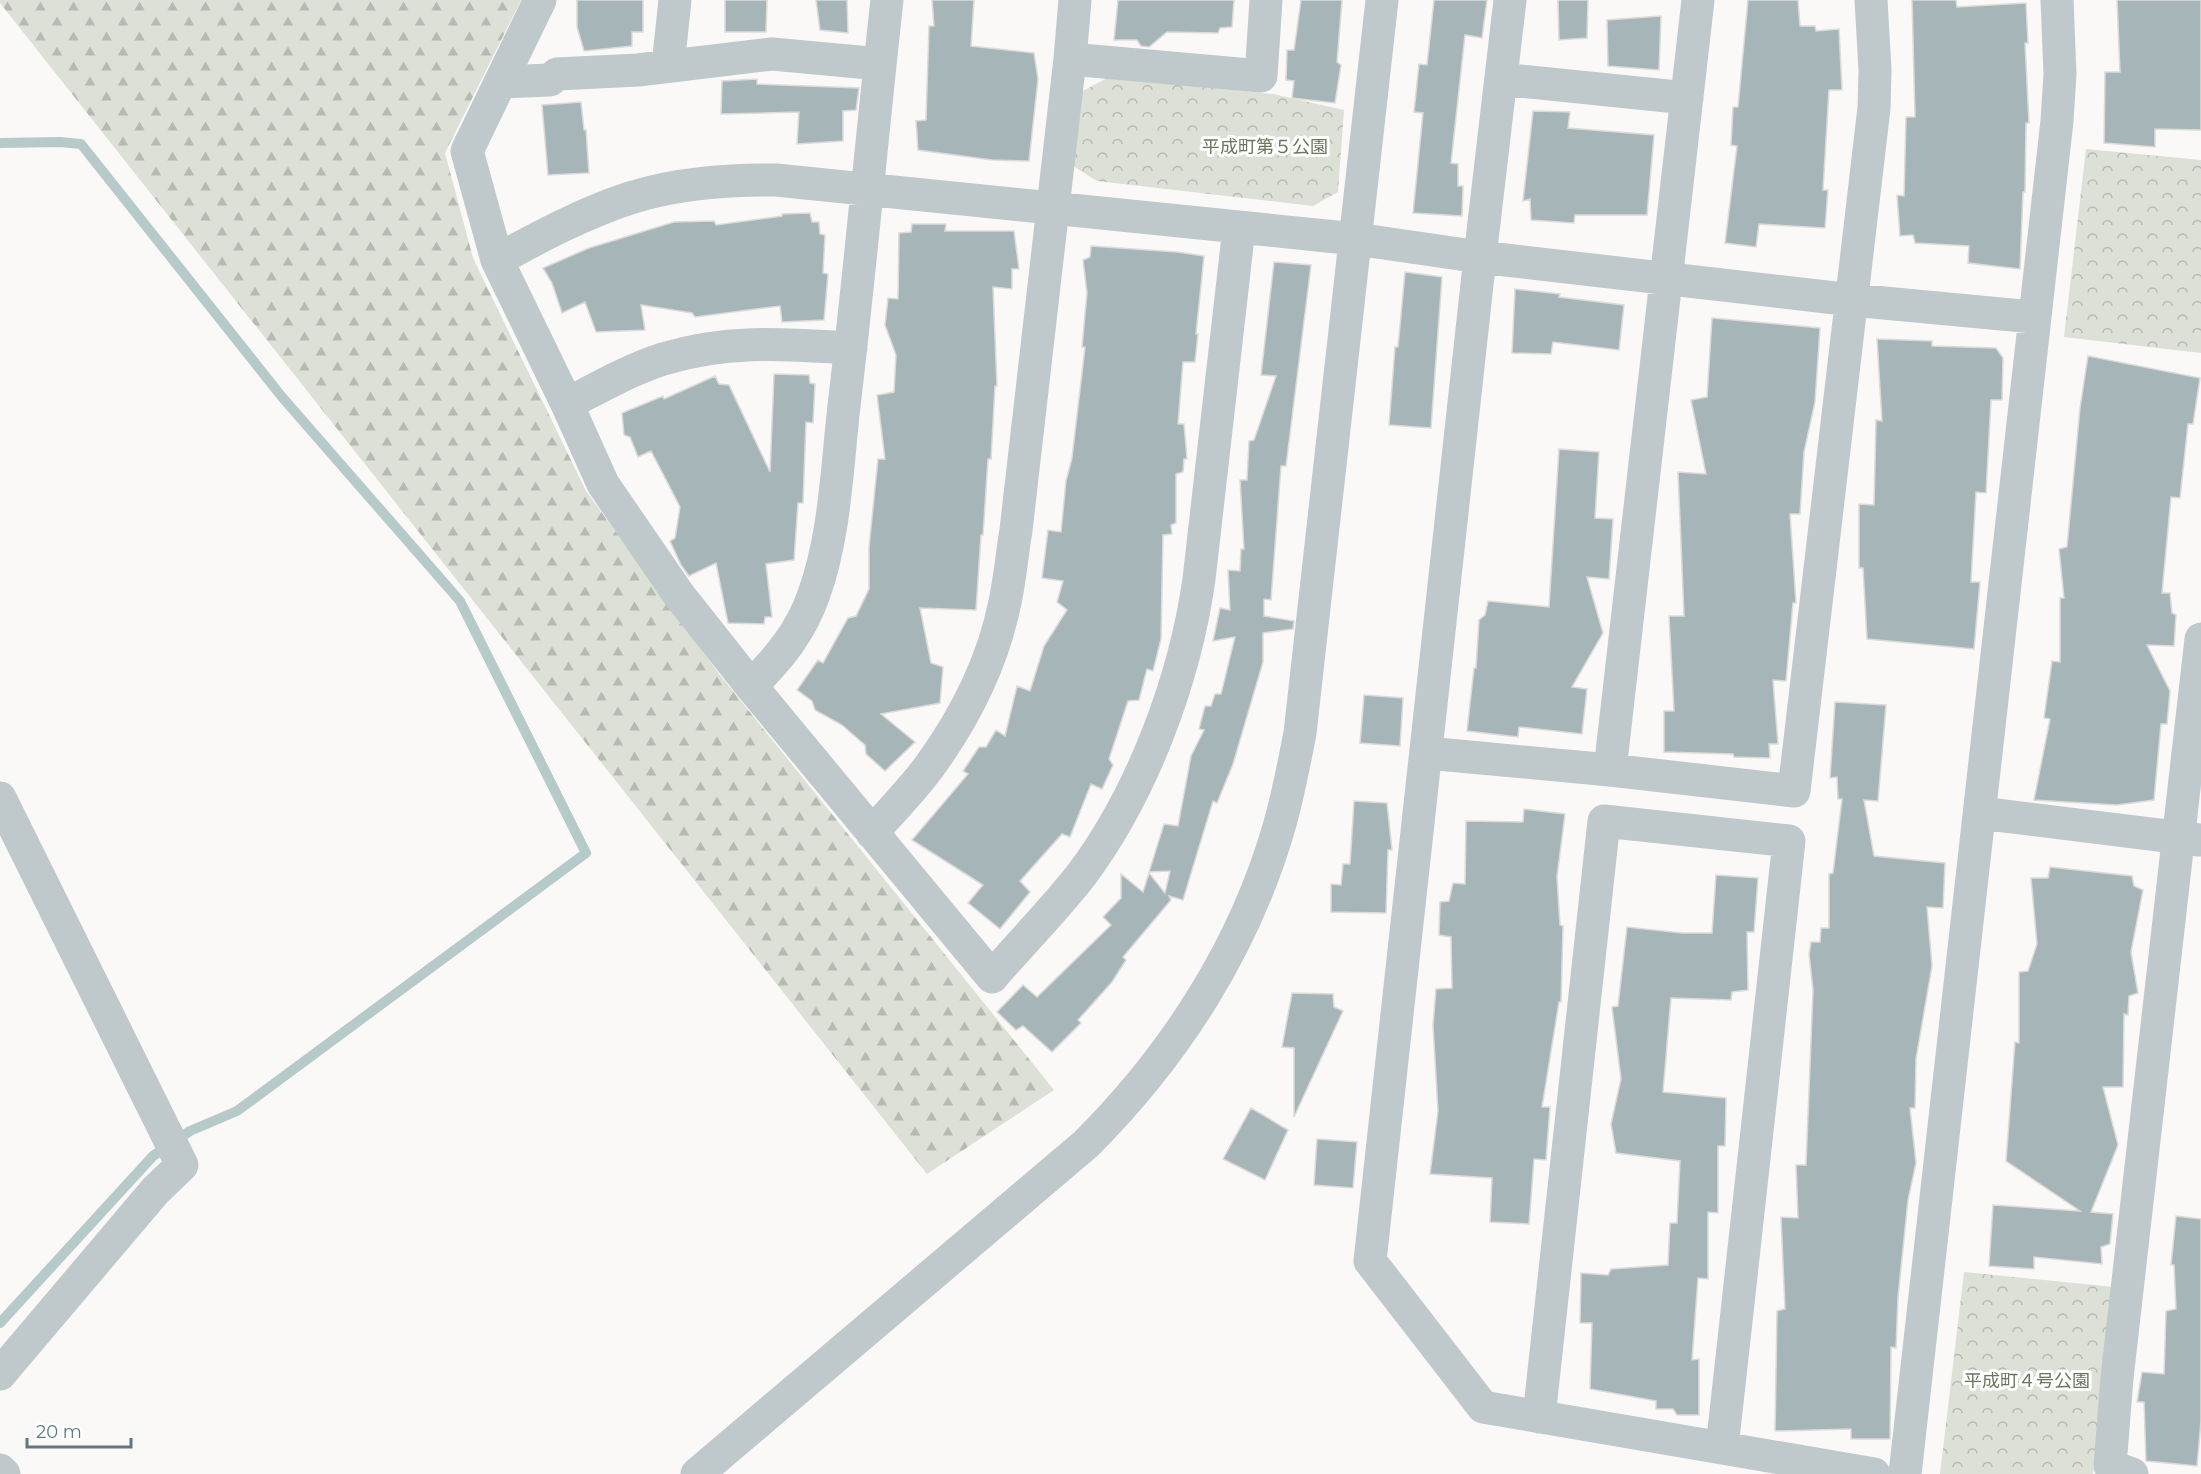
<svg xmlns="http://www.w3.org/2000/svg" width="2201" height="1474" font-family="Montserrat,'Noto Sans JP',sans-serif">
<defs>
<pattern id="forest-firs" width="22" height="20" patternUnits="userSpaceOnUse" patternTransform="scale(1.5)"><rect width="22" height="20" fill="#dce0d6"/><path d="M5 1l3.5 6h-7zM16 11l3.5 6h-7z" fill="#b6bab3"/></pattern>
<pattern id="park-crowns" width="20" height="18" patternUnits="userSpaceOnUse" patternTransform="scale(1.5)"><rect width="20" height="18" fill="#dce0d6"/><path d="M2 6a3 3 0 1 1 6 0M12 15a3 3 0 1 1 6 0" fill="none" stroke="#b6bab3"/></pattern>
</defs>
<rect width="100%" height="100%" fill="#faf9f7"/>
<path fill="url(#forest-firs)" d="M 0,0 L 521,0 L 445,153 L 473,258 L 586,491 L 720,675 L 1054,1090 L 927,1174 L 0,3 Z"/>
<path fill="url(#park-crowns)" d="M 1109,77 L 1273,94 L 1344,110 L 1338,192 L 1313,206 L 1097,181 L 1073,166 L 1079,93 Z
M 2086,149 L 2201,160 L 2201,353 L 2064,337 Z
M 1964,1272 L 2114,1287 L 2093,1474 L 1940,1474 Z"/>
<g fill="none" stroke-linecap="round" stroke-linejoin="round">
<path stroke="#b6cac9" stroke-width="10" d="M 0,143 L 60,142 L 81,144 L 282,397 L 460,601 L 586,853 L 237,1111 L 190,1131 L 153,1156 L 0,1323"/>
</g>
<path fill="#a6b6b8" stroke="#dcdbd9" stroke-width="1.5" d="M 577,0 L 643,0 L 643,32 L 632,32 L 632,46 L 584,51 L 577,27 Z
M 725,0 L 767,0 L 766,32 L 725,32 Z
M 816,0 L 847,0 L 848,33 L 820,30 Z
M 932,0 L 974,0 L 971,46 L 1034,53 L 1038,79 L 1029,161 L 992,160 L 918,150 L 916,121 L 926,120 L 929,26 L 934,26 Z
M 1118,0 L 1234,0 L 1232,27 L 1220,28 L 1218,33 L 1167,32 L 1149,47 L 1141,46 L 1137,40 L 1114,40 Z
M 1301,0 L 1342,0 L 1337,62 L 1341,65 L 1335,103 L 1292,98 L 1294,81 L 1286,80 L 1287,50 L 1294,50 Z
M 1434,0 L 1487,0 L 1482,38 L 1465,35 L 1451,163 L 1458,164 L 1458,186 L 1463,186 L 1462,216 L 1413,213 L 1423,113 L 1414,112 L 1419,64 L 1427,65 Z
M 1558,0 L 1588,0 L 1587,38 L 1559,40 Z
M 1748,0 L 1798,0 L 1800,26 L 1815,26 L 1816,31 L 1839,29 L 1842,90 L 1829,90 L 1823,190 L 1828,190 L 1825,228 L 1759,224 L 1756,247 L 1725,243 L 1737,146 L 1731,145 L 1733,107 L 1738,107 Z
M 1912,0 L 1956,0 L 1957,7 L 2026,3 L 2028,43 L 2025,43 L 2029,123 L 2026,123 L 2025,192 L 2023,192 L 2020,269 L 1968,263 L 1969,246 L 1915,243 L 1913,235 L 1900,236 L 1897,195 L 1904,196 L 1906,117 L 1915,117 Z
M 2117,0 L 2201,0 L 2201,130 L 2155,129 L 2155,147 L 2104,143 L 2105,72 L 2120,72 Z
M 1661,16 L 1659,70 L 1608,66 L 1607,20 Z
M 757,79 L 757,84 L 859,88 L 856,110 L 843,111 L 843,141 L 797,144 L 799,112 L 721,114 L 722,81 Z
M 581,102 L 584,130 L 586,130 L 589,173 L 548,175 L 542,105 Z
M 1533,111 L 1570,112 L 1568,128 L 1654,135 L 1647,215 L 1575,215 L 1574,223 L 1531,220 L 1530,199 L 1523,201 Z
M 810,213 L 812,222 L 819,222 L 820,234 L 825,235 L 823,273 L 828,274 L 824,320 L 782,322 L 780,306 L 695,317 L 692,313 L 641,305 L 645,330 L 596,332 L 585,302 L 562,313 L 552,283 L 543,268 L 589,248 L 674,222 L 714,221 L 716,225 L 782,216 L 782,214 Z
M 912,224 L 946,224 L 945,231 L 1014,231 L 1019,269 L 1012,269 L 1012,289 L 993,287 L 997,386 L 995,386 L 991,459 L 988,459 L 983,535 L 981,535 L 976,610 L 920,608 L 931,663 L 943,667 L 940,703 L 881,714 L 915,742 L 885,771 L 866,754 L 865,745 L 842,725 L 815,710 L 812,701 L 797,690 L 818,660 L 823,663 L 848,618 L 856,616 L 869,589 L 869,547 L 878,459 L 885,459 L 877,395 L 894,392 L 896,355 L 885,325 L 888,298 L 898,299 L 899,233 L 911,232 Z
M 1091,246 L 1177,252 L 1204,256 L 1196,334 L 1198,334 L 1195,362 L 1183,362 L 1178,424 L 1184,424 L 1187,459 L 1184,459 L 1183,472 L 1176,474 L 1176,523 L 1171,525 L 1172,534 L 1163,535 L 1161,639 L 1153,671 L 1147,669 L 1139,700 L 1128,701 L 1109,759 L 1113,765 L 1102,789 L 1091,784 L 1070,837 L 1062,834 L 1020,881 L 1030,892 L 1000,929 L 968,903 L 983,885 L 912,840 L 968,774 L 963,771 L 979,747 L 986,747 L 996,730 L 1005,736 L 1017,686 L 1030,691 L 1044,646 L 1067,610 L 1057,602 L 1063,581 L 1042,578 L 1048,530 L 1061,532 L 1066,481 L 1072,458 L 1085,347 L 1082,347 L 1087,293 L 1083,260 L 1090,257 Z
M 1274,262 L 1311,265 L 1286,466 L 1281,466 L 1271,600 L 1264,599 L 1264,616 L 1294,621 L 1293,629 L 1263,633 L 1263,662 L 1233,764 L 1217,803 L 1213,801 L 1183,900 L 1169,896 L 1171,900 L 1123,957 L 1126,960 L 1112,982 L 1078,1020 L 1081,1023 L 1052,1052 L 1023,1026 L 1016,1030 L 997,1012 L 1023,985 L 1037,997 L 1111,925 L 1103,917 L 1121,898 L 1121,874 L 1143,892 L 1149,873 L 1165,893 L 1170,871 L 1149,872 L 1164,824 L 1178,826 L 1191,756 L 1204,730 L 1199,729 L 1205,706 L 1211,706 L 1215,694 L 1221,694 L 1235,637 L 1213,641 L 1220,608 L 1230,610 L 1228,570 L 1240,571 L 1241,549 L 1244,549 L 1240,480 L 1247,480 L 1249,441 L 1254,440 L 1276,376 L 1261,375 Z
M 1405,272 L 1442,277 L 1431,428 L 1389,425 L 1395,347 L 1398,347 Z
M 1515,289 L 1560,294 L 1559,297 L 1624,305 L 1619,350 L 1553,342 L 1551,354 L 1512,353 Z
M 1712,318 L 1820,328 L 1815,402 L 1804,452 L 1800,514 L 1790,514 L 1796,603 L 1793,603 L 1786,681 L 1773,680 L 1778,744 L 1769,744 L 1770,758 L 1734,757 L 1733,754 L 1664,752 L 1664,711 L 1674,711 L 1669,616 L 1684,616 L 1678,472 L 1706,474 L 1691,400 L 1707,397 Z
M 1877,339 L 1932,341 L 1932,346 L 1996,348 L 2003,358 L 2002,400 L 1991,400 L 1986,493 L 1976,492 L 1971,582 L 1980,582 L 1974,649 L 1867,639 L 1863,568 L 1859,568 L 1859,504 L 1874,505 L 1876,420 L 1882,421 Z
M 2088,356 L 2200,378 L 2193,424 L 2188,424 L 2180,498 L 2171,497 L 2162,593 L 2170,593 L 2172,613 L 2176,615 L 2174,646 L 2147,645 L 2170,691 L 2167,724 L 2161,724 L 2154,800 L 2117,805 L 2034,800 L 2050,719 L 2044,718 L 2052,661 L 2060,662 L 2060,598 L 2064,598 L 2059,549 L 2067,547 L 2080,408 Z
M 774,374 L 809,375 L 810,383 L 815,384 L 813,423 L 806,422 L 803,503 L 798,503 L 794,560 L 766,564 L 772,617 L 765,617 L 764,624 L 728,623 L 716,563 L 689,576 L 681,565 L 670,541 L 675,538 L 680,507 L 651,451 L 638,457 L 630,437 L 624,435 L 622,413 L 663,396 L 664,399 L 715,376 L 719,384 L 729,385 L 770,472 Z
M 1559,449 L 1599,452 L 1595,518 L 1613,519 L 1609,579 L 1587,577 L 1603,633 L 1572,687 L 1587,689 L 1582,734 L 1519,727 L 1518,737 L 1467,731 L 1474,668 L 1476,668 L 1479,620 L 1485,615 L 1488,601 L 1549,607 Z
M 1364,695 L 1403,698 L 1400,746 L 1360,743 Z
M 1835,702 L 1886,705 L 1878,801 L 1864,800 L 1874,856 L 1945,863 L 1943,908 L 1927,907 L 1932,966 L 1916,1059 L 1915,1108 L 1910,1108 L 1916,1163 L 1908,1200 L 1898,1297 L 1896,1348 L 1891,1347 L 1890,1439 L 1851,1439 L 1851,1429 L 1775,1431 L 1777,1311 L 1785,1309 L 1781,1217 L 1798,1218 L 1796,1165 L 1806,1165 L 1813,990 L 1809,954 L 1811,942 L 1820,942 L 1821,928 L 1829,928 L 1829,874 L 1833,873 L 1842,799 L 1838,799 L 1837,777 L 1830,778 Z
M 1354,801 L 1387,803 L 1392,850 L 1388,850 L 1386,913 L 1331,912 L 1331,884 L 1341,885 L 1343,864 L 1350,864 Z
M 1524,809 L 1565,814 L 1557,877 L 1560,925 L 1563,926 L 1561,1002 L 1559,1002 L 1542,1107 L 1550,1107 L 1546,1160 L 1534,1159 L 1529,1224 L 1490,1222 L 1492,1178 L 1430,1174 L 1438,1111 L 1433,1025 L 1436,989 L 1452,988 L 1451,937 L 1439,935 L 1440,902 L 1449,901 L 1453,883 L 1465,884 L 1466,821 L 1523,822 Z
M 2050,867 L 2132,876 L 2134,886 L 2143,890 L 2131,952 L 2138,993 L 2129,996 L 2128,1015 L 2124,1014 L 2123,1087 L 2103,1087 L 2118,1145 L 2091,1212 L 2113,1214 L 2110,1244 L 2101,1247 L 2102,1264 L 2034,1257 L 2034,1269 L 1989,1266 L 1993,1205 L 2080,1211 L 2006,1161 L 2015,1042 L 2019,1043 L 2019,972 L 2028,971 L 2037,944 L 2031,878 L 2048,878 Z
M 1716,875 L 1758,878 L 1754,932 L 1747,932 L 1748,990 L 1732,992 L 1731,1000 L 1671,998 L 1663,1092 L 1726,1098 L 1725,1146 L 1718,1146 L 1718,1213 L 1708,1212 L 1708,1279 L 1698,1278 L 1692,1360 L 1699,1359 L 1699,1415 L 1677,1415 L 1673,1409 L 1656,1409 L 1656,1401 L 1590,1389 L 1592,1323 L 1580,1323 L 1581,1273 L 1608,1275 L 1611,1269 L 1668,1265 L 1670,1223 L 1677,1223 L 1680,1161 L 1616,1153 L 1611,1124 L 1621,1079 L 1612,1007 L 1618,1006 L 1627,927 L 1682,933 L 1712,933 Z
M 1292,993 L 1333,994 L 1334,1007 L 1343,1011 L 1294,1117 L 1294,1048 L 1282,1047 Z
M 1251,1108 L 1288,1130 L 1265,1180 L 1223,1159 Z
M 1317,1139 L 1357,1142 L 1353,1188 L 1314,1185 Z
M 2176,1216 L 2201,1219 L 2201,1421 L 2197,1466 L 2146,1461 L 2144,1402 L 2137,1402 L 2142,1372 L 2164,1374 L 2166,1311 L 2176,1309 L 2174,1265 L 2171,1265 Z"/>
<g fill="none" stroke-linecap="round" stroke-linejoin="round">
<path stroke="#bfc8ca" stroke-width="33" d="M 540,0 L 467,151 L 497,260 L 567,404 L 603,484 L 679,595 L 751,686 L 992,977 C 1021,943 1054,910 1082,874 C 1143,792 1185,679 1199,579 L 1239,228
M 1510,0 L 1480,257 L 1370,1261 L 1483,1407 L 1874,1474
M 1070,59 L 1075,0
M 668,66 L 675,0
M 1501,79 L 1687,98
M 501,82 L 550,80 L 557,74 L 638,70 L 772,54 L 880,64
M 497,260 C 539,237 584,213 630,198 C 677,183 727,180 776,180 L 1356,239 L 1480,257 L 1852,300 L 2034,317
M 567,404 C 598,388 629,370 663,359 C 727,339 786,344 851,348
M 751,686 C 779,658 801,632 814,594 C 835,536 837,467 844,406 C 860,271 872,135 887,0
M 1427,753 L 1610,770 L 1794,791 L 1874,108 L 1875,70 L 1871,0
M 1610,770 L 1698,0
M 0,798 L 182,1165 L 155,1191 L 0,1374
M 1980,813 L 2199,840
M 872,833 C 891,811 912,790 929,767 C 964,719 993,662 1005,602 C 1010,579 1012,554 1016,530 L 1070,59 L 1261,76 L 1266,0
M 1539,1417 L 1604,821 L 1789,841 L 1722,1448
M 0,1470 L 4,1474
M 697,1474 L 1086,1144 C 1175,1055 1244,948 1279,827 C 1288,796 1294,764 1300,733 L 1382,0
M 1905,1474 L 2057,121 L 2060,74 L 2057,0
M 2132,1474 L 2110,1466 L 2117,1378 L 2201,639"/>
</g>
<g text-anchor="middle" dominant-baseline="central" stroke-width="6" stroke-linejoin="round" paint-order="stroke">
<g font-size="18" fill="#69765e" stroke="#fff">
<text x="1265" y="147">平成町第５公園</text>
<text x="2027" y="1381">平成町４号公園</text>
</g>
</g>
<path d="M27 1438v9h104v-9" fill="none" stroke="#5e797f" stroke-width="3"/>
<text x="36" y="1438" font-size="18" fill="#5e797f" stroke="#ffffff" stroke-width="4.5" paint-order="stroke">20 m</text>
</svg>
